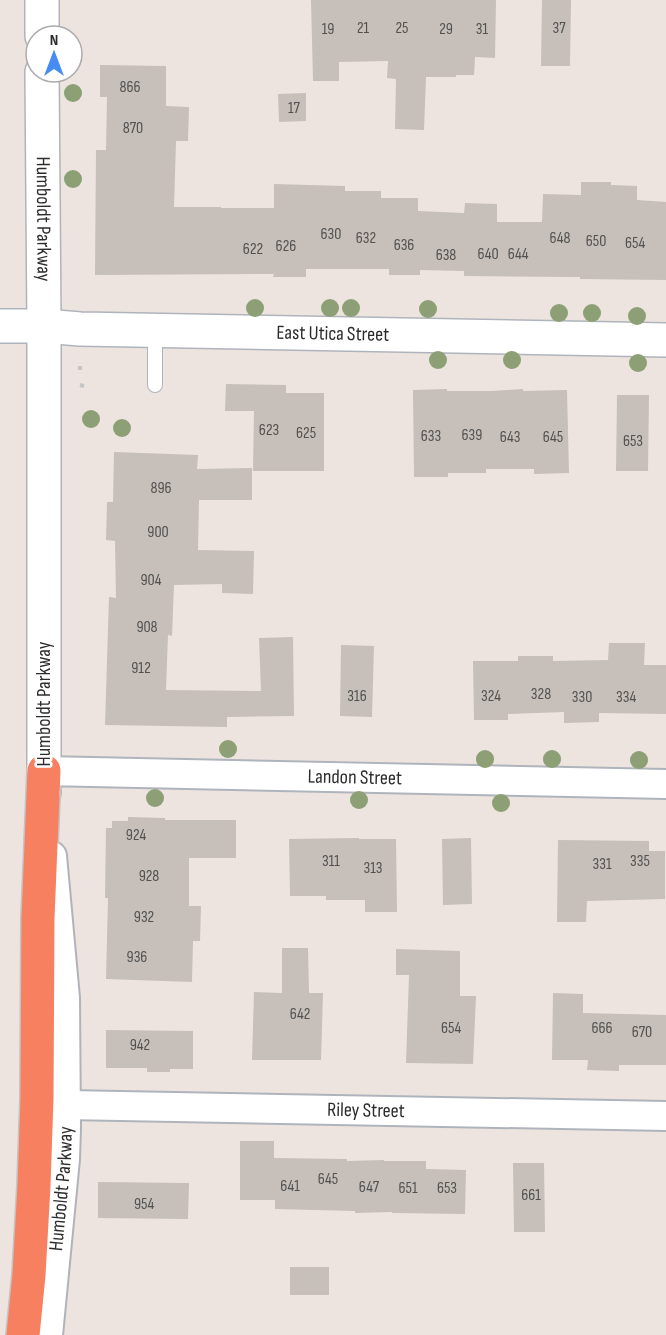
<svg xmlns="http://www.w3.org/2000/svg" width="666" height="1335" font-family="'Sofia Sans Condensed',sans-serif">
<rect width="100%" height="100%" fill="#ede4df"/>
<path fill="#c6bfba" d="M 311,0 L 496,0 L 495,58 L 475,57 L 474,75 L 456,75 L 456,77 L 426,77 L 424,130 L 395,129 L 396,79 L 387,78 L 388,61 L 339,62 L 339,81 L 313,81 Z
M 542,0 L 571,0 L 570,66 L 541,66 Z
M 100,65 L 166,66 L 166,106 L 189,107 L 188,141 L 176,141 L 174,207 L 221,207 L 221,208 L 274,208 L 274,184 L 345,186 L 345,191 L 381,191 L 381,198 L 418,198 L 418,211 L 464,213 L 465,203 L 497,204 L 497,222 L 542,222 L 543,194 L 581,195 L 581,182 L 611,182 L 611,185 L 637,186 L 637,200 L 666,202 L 666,280 L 580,279 L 580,277 L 464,276 L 464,271 L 420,270 L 420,275 L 389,275 L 389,269 L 306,269 L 306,277 L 273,277 L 274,274 L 95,275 L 96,150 L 106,150 L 107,97 L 100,97 Z
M 306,93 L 306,121 L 279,122 L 278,94 Z
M 226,384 L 286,385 L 286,393 L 324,393 L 324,471 L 253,471 L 254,411 L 225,411 Z
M 447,389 L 447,391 L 492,391 L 523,389 L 523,391 L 567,390 L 569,473 L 534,474 L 534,469 L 486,469 L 486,473 L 448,473 L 448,477 L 414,477 L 413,390 Z
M 617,395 L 649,395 L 648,471 L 616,471 Z
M 114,452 L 198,455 L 197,469 L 252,468 L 252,500 L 199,500 L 198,550 L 254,551 L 253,594 L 222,593 L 222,584 L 174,585 L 172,636 L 168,635 L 166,690 L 261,691 L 259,638 L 293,637 L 294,716 L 227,717 L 227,727 L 105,725 L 109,597 L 116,598 L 115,541 L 106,540 L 107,502 L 113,502 Z
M 609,643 L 645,643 L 644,665 L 666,665 L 666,714 L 599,713 L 599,722 L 564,723 L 564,712 L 508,714 L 508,720 L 474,720 L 473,661 L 518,661 L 518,656 L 553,656 L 553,661 L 608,660 Z
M 341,645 L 374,646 L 372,717 L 340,716 Z
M 128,817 L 165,818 L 165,820 L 236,820 L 236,858 L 189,858 L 189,906 L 201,906 L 200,941 L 193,941 L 192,982 L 106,979 L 108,898 L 105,898 L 106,828 L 112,828 L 112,821 L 128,821 Z
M 359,838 L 359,839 L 396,839 L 397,912 L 365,912 L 365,900 L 326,900 L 326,896 L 290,896 L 289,839 Z
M 471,838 L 472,904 L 443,905 L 442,839 Z
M 558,840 L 649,841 L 649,851 L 665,851 L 665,899 L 587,901 L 586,922 L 557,922 Z
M 282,948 L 308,948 L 309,993 L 323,993 L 321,1060 L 252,1060 L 254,992 L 282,993 Z
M 396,949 L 460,951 L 460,996 L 476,996 L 473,1064 L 406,1063 L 409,975 L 396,975 Z
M 553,993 L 583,994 L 583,1013 L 666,1015 L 666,1065 L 619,1065 L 619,1071 L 587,1070 L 588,1060 L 552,1060 Z
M 106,1030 L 193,1031 L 193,1069 L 170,1069 L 170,1072 L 147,1072 L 147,1068 L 106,1068 Z
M 240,1141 L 274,1141 L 274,1158 L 347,1159 L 347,1161 L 384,1160 L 384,1161 L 426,1161 L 426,1169 L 466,1170 L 465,1214 L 392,1213 L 392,1212 L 355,1213 L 355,1211 L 275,1209 L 275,1200 L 240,1200 Z
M 513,1163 L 544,1163 L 545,1232 L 514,1232 Z
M 98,1182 L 189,1183 L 188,1219 L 98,1218 Z
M 290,1267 L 329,1267 L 329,1295 L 290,1295 Z"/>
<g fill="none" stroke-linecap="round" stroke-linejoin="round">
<defs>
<path id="lane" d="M 155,331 L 155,385"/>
<g id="street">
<path id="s1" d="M 46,792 L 44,771 L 666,784"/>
<path id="s2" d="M 66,1105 L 666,1116"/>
<path id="s3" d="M 48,1335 L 65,1159 L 66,1128 L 65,998 L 52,856"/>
</g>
<g id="secondary">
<path d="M 42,0 L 42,36"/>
<path id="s4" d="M 42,72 L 44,326 L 44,771"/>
<path id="s5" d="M 0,326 L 44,326 L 80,329 L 666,340"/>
</g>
<path id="highway" d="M 23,1335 L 29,1275 L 34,1186 L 37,1098 L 38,918 L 44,771"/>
</defs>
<use href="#lane" stroke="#afb4bc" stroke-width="16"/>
<use href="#street" stroke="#afb4bc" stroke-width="32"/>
<use href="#secondary" stroke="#afb4bc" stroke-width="36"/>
<use href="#highway" stroke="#c4c4c4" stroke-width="36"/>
<path stroke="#c4c4c4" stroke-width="4" stroke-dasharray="4.5 3" stroke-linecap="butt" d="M 80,366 L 80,370
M 80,385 L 84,386"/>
<use href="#lane" stroke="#fff" stroke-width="14"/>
<use href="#street" stroke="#fff" stroke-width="28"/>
<use href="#secondary" stroke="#fff" stroke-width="33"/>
<use href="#highway" stroke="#f78060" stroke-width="33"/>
</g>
<g fill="#8c9f75">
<circle cx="73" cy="93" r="9"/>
<circle cx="73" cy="179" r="9"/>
<circle cx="255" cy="308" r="9"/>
<circle cx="330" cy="308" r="9"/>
<circle cx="351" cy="308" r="9"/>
<circle cx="428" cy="309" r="9"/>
<circle cx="559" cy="313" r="9"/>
<circle cx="592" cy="313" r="9"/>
<circle cx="637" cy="316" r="9"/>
<circle cx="438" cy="360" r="9"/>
<circle cx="512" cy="360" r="9"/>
<circle cx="638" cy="363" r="9"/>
<circle cx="91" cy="419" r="9"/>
<circle cx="122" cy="428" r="9"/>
<circle cx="228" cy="749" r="9"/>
<circle cx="485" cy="759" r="9"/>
<circle cx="552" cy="759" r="9"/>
<circle cx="639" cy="760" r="9"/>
<circle cx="155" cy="798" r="9"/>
<circle cx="359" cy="800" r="9"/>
<circle cx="501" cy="803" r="9"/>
</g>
<g text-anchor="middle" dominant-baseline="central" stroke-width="5" stroke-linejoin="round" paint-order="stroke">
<g font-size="16" fill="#525150">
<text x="363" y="28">21</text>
<text x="402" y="28">25</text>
<text x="559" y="28">37</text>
<text x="328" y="29">19</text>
<text x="446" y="29">29</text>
<text x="482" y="29">31</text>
<text x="130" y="87">866</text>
<text x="294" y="108">17</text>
<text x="133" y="128">870</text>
<text x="331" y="234">630</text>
<text x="366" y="238">632</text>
<text x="560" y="238">648</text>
<text x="596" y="241">650</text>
<text x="635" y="243">654</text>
<text x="404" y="245">636</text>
<text x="286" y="246">626</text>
<text x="253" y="249">622</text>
<text x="488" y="254">640</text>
<text x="518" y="254">644</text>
<text x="446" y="255">638</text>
<text x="269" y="430">623</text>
<text x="306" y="433">625</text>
<text x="472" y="435">639</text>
<text x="431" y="436">633</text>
<text x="510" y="437">643</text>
<text x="553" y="437">645</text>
<text x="633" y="441">653</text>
<text x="161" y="488">896</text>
<text x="158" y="532">900</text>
<text x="151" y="580">904</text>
<text x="147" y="627">908</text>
<text x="141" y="668">912</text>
<text x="541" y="694">328</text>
<text x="357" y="696">316</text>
<text x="491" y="696">324</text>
<text x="582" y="697">330</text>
<text x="626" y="697">334</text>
<text x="136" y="835">924</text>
<text x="331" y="861">311</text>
<text x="640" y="861">335</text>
<text x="602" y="864">331</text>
<text x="373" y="868">313</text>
<text x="149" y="876">928</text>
<text x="144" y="917">932</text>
<text x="137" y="957">936</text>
<text x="300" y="1014">642</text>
<text x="451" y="1028">654</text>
<text x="602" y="1028">666</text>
<text x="642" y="1032">670</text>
<text x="140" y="1045">942</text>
<text x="328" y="1179">645</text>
<text x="290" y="1186">641</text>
<text x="369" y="1187">647</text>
<text x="408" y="1188">651</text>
<text x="447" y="1188">653</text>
<text x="531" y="1195">661</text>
<text x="144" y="1204">954</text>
</g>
<g font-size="20" fill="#2c2c2c" stroke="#fff">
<text stroke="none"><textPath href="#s4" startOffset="147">Humboldt Parkway</textPath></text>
<text stroke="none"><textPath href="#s5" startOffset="333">East Utica Street</textPath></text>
<text transform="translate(44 704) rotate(-90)">Humboldt Parkway</text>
<text stroke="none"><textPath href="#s1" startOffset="332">Landon Street</textPath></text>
<text stroke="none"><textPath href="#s2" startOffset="300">Riley Street</textPath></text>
<text stroke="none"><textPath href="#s3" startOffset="147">Humboldt Parkway</textPath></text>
</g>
</g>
<g transform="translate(54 54)"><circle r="28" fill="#ffffff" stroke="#ababab" stroke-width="1.5"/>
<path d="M0-4.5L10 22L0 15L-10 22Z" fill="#478cf2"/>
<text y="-9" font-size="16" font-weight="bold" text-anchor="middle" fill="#2c2c2c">N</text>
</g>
</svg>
